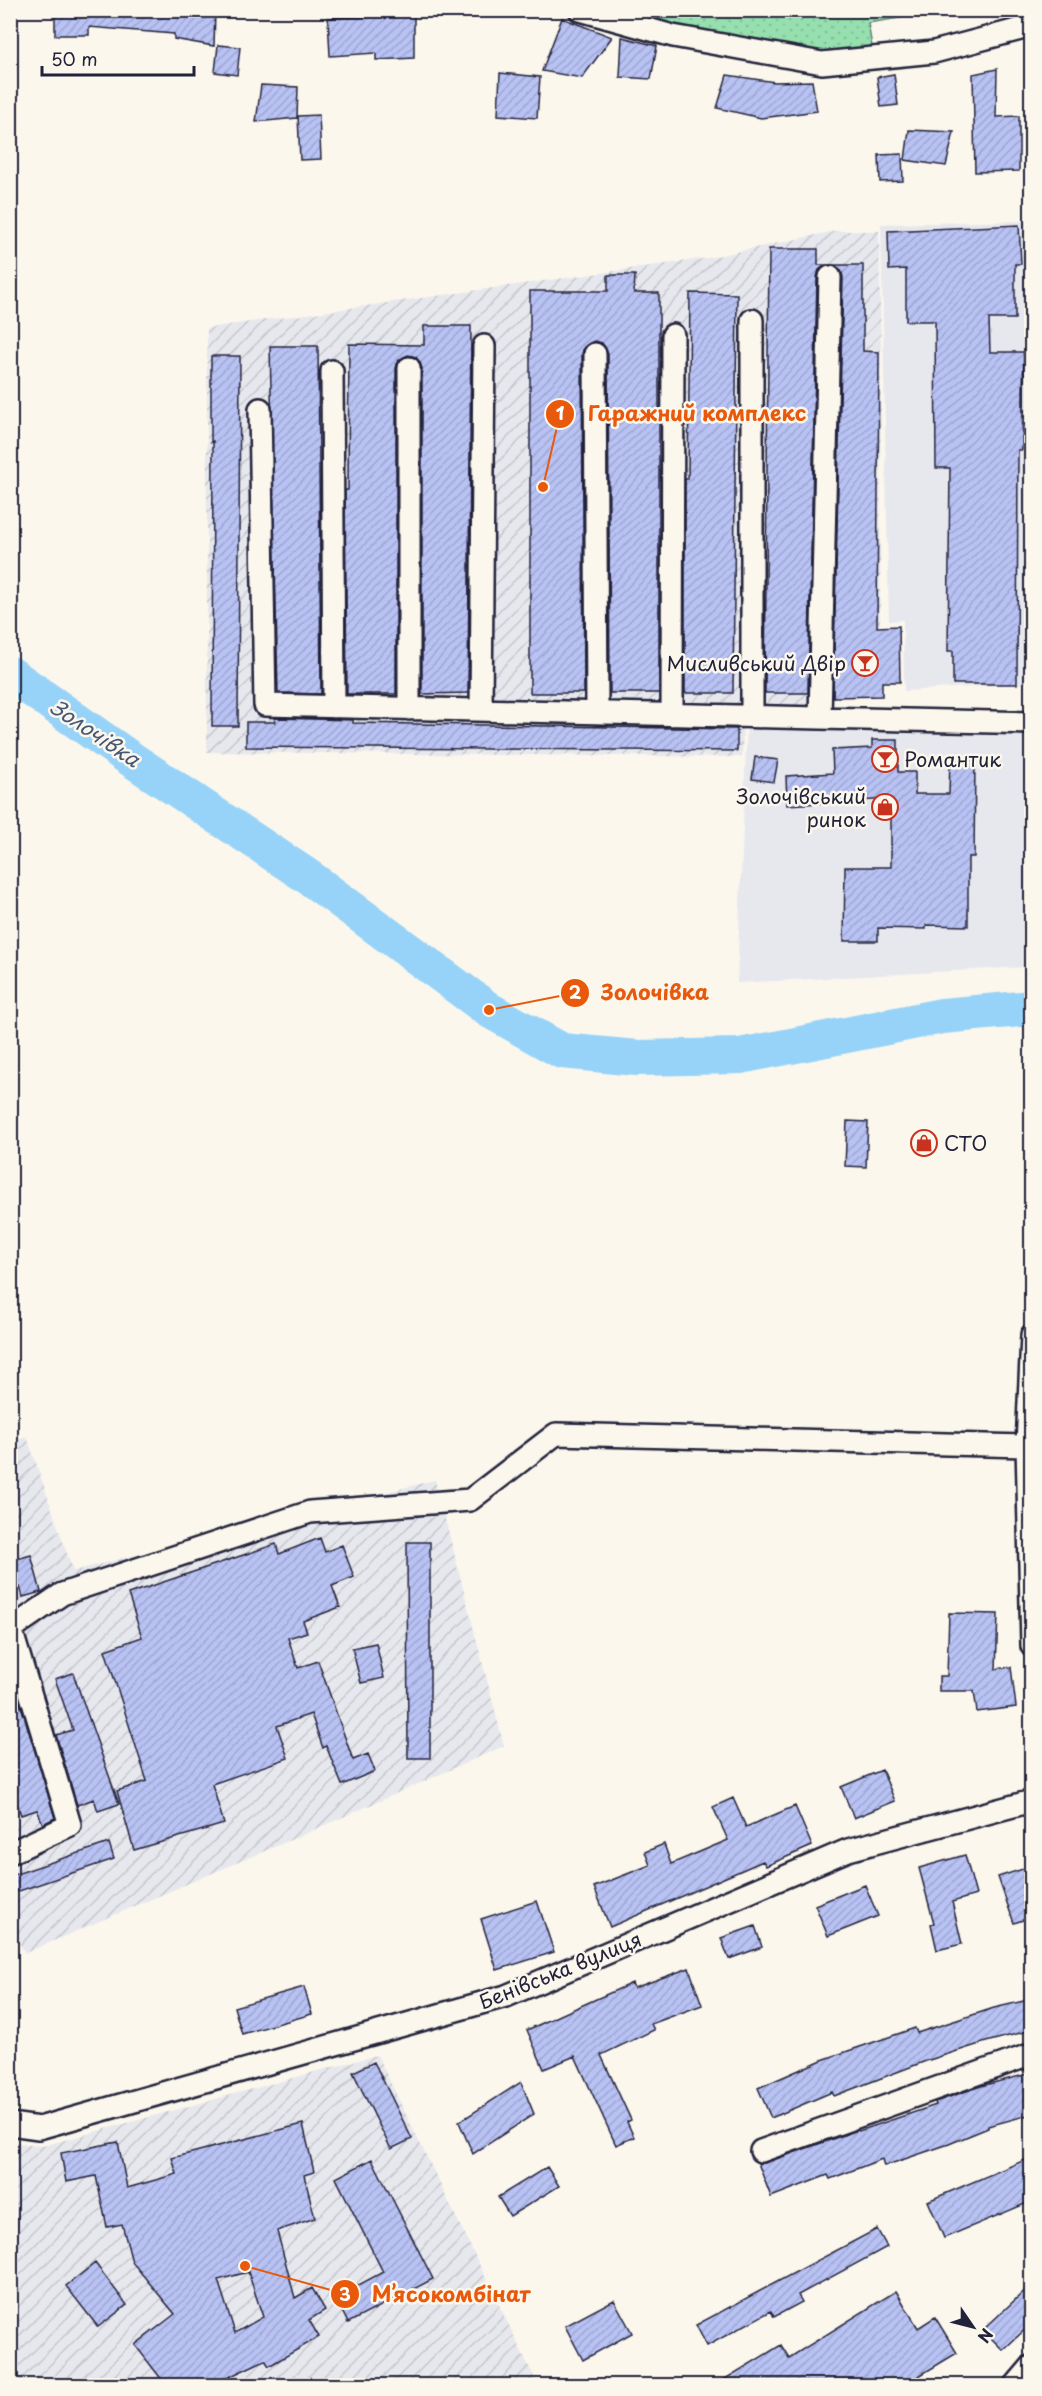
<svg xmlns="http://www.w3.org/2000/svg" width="1042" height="2396" font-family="'Playpen Sans',sans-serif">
<defs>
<pattern id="industrial-furrows" width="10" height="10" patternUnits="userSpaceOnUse" patternTransform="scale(1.5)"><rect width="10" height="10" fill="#e7e7ee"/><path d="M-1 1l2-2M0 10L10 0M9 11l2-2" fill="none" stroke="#c6c6cd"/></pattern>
<pattern id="park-dots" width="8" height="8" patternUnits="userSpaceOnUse" patternTransform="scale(1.5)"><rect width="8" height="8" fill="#96dfae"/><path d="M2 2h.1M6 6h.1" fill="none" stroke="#81bf97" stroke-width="1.8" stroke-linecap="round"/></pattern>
<pattern id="building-hatch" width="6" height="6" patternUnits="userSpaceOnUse" patternTransform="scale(1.5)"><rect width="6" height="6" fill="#b8c2f3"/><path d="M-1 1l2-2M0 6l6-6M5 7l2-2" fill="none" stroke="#9ea6d1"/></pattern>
</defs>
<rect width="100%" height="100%" fill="#fbf7ec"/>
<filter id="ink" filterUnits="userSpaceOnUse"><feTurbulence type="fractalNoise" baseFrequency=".0167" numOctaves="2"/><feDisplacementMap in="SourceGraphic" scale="12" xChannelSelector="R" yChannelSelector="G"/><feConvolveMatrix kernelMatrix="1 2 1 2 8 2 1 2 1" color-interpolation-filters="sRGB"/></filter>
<g filter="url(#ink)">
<path fill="#e7e7ee" d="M 1031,221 L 1031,683 L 904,691 L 903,620 L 889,621 L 881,224 Z
M 747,722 L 1028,736 L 1025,967 L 737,983 Z"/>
<path fill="url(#industrial-furrows)" d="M 835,231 L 879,231 L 881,349 L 880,625 L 826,625 L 826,709 L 743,709 L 742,757 L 207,752 L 207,328 L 708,258 Z
M 27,1437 L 73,1571 L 435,1480 L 504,1746 L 309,1832 L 25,1953 L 10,1928 L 10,1442 Z
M 377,2055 L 538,2385 L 11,2386 L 11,2142 L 43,2146 Z"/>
<path fill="url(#park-dots)" stroke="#5c8074" stroke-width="1.5" d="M 615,10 L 943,11 L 868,23 L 872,47 L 822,55 L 676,29 Z"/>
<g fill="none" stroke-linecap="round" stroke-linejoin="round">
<path stroke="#97d3f8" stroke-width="36" d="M 10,674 L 125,755 L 310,878 L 489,1010 L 562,1051 L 637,1058 L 740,1056 L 942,1016 L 1032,1008"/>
</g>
<path fill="url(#building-hatch)" stroke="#22223b" stroke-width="1.5" fill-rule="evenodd" d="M 55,10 L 215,10 L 214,46 L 174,39 L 174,34 L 89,27 L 89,35 L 55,35 Z
M 380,10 L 414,13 L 414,58 L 376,60 L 376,53 L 330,56 L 328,18 L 379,16 Z
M 562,18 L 612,37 L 582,78 L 542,71 Z
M 622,37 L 657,46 L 651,79 L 620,77 Z
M 218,45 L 240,47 L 237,75 L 215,72 Z
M 997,69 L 996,117 L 1019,116 L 1019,171 L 975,172 L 973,74 Z
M 500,73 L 540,77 L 537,118 L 498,115 Z
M 894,74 L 898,105 L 881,107 L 877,77 Z
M 727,75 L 775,82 L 812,81 L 817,111 L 761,118 L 717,108 Z
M 261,85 L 298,87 L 297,118 L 256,122 Z
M 319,115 L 321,159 L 300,160 L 298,116 Z
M 909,130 L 954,132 L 946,166 L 905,160 Z
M 902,154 L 903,181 L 880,182 L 879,155 Z
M 1019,225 L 1021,264 L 1015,264 L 1015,319 L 989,319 L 990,352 L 1024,352 L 1022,450 L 1018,450 L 1017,684 L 953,684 L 953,651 L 948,651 L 950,468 L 936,468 L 935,321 L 906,321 L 906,269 L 889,270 L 888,231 Z
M 769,249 L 818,249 L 818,265 L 826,265 L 819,270 L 817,277 L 808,693 L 765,693 Z
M 834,265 L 863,265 L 863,351 L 879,352 L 877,627 L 899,626 L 900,682 L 882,682 L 882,696 L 833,697 L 843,277 L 841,270 Z
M 608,275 L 635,275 L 634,293 L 659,293 L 659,693 L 610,693 L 608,354 L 602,343 L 594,341 L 584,347 L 582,354 L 584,693 L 530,693 L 530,291 L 608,291 Z
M 690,293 L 737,294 L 733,693 L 685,693 L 685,479 L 688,479 Z
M 424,326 L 471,326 L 468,693 L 422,694 L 422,368 L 416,357 L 408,355 L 398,361 L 396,368 L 396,694 L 347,694 L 345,490 L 348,490 L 349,344 L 424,345 Z
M 270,346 L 318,346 L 321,694 L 278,693 Z
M 211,356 L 240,356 L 238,726 L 212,726 L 213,441 L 211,442 Z
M 274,718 L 353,720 L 353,723 L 737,729 L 737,751 L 246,747 L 246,722 L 275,722 Z
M 872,740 L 898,740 L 898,772 L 915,772 L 915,794 L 949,794 L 950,759 L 975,760 L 974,857 L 968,857 L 968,926 L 926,925 L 926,929 L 878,928 L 878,941 L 844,941 L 845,867 L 891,867 L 891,799 L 787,805 L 786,776 L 833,773 L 832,750 L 872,748 Z
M 755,757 L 778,760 L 774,782 L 752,779 Z
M 847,1121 L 868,1122 L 866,1167 L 845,1166 Z
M 320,1538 L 325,1552 L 342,1545 L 354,1577 L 332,1586 L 340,1607 L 303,1621 L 307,1632 L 288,1638 L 298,1668 L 318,1661 L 353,1760 L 368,1754 L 375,1771 L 342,1785 L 326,1746 L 323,1748 L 311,1714 L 277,1726 L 288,1758 L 212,1784 L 224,1824 L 134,1850 L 117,1791 L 147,1781 L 105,1650 L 142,1637 L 128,1594 L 276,1544 L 279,1554 Z
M 407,1542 L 430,1542 L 430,1758 L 408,1758 Z
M 31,1555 L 41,1592 L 23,1597 L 20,1587 L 10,1590 L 10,1561 Z
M 949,1613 L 998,1614 L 996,1669 L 1011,1667 L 1016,1707 L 977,1712 L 974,1691 L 939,1691 L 939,1676 L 947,1676 Z
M 376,1643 L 384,1678 L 361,1683 L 352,1648 Z
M 73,1673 L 119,1804 L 98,1811 L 94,1799 L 77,1805 L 56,1735 L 73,1730 L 55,1679 Z
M 10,1685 L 13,1685 L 24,1715 L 55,1818 L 43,1824 L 37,1810 L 21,1815 L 10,1783 Z
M 882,1770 L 895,1801 L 854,1818 L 841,1787 Z
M 733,1798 L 746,1827 L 795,1806 L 812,1846 L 766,1866 L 763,1861 L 610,1927 L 594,1887 L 650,1865 L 645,1852 L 664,1844 L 671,1864 L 728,1840 L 713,1807 Z
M 109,1843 L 114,1859 L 10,1894 L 10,1876 Z
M 965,1855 L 976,1895 L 952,1902 L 962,1944 L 937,1950 L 931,1924 L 934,1923 L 919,1868 Z
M 1032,1866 L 1032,1917 L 1014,1923 L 998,1877 Z
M 865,1885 L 878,1916 L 828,1936 L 815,1905 Z
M 537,1901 L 554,1952 L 497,1970 L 481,1919 Z
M 755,1926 L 762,1947 L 729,1959 L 721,1938 Z
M 689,1968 L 702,2005 L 651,2024 L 654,2030 L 601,2055 L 631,2120 L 627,2122 L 634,2137 L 616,2145 L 575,2056 L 544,2069 L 527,2030 L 632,1983 L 634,1988 Z
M 304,1987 L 312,2014 L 242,2034 L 234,2007 Z
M 1032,1999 L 1032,2030 L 986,2042 L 926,2061 L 834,2096 L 832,2092 L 771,2118 L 758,2088 L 822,2060 L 915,2028 L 917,2033 L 994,2008 Z
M 374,2062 L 412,2139 L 391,2149 L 353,2072 Z
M 1032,2073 L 1032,2114 L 988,2126 L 988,2128 L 949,2144 L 884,2166 L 882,2159 L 830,2179 L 828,2175 L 771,2197 L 758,2163 L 765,2163 L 858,2130 L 859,2131 L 936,2105 L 935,2102 L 981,2086 Z
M 521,2082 L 534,2114 L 473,2154 L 459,2122 Z
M 303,2124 L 314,2172 L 304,2175 L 315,2218 L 277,2231 L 295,2298 L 312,2288 L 325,2310 L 309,2320 L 319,2337 L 269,2366 L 265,2360 L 212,2385 L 166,2385 L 135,2345 L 175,2314 L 132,2262 L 122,2224 L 107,2227 L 96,2176 L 66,2182 L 61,2153 L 118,2142 L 127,2188 L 177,2174 L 172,2158 ZM 248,2272 L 263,2317 L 235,2333 L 218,2280 Z
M 1032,2157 L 1032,2201 L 944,2238 L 928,2201 Z
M 372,2159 L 433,2279 L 348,2323 L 340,2307 L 358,2298 L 353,2288 L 383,2272 L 336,2178 Z
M 547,2167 L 559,2186 L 510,2216 L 498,2197 Z
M 877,2229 L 887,2247 L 798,2295 L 802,2302 L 774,2317 L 771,2311 L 707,2346 L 696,2325 Z
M 95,2263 L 127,2305 L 98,2327 L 66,2286 Z
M 1032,2284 L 1032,2323 L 1003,2350 L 983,2330 Z
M 896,2291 L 918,2328 L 935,2317 L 957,2353 L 904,2385 L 715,2385 L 781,2345 L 789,2358 Z
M 614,2300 L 632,2333 L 583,2360 L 565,2326 Z"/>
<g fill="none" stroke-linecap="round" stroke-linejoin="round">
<defs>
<path id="minor" d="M 580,10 L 673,36 L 822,63 L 934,52 L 1032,26
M 595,354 L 597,713
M 332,371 L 334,707
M 260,409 L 265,705 L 1032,723
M 409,709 L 409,368
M 481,710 L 484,346
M 672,715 L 673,335
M 752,716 L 752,320
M 820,718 L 830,277
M 1032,1335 L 1027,1446 L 1032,1646
M 10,1853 L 70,1825 L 11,1629 L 62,1594 L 310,1512 L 470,1500 L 556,1434 L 1027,1446
M 10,2124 L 39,2128 L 506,1996 L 848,1850 L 1032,1801
M 761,2151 L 1032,2054
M 1015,2386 L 1032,2366"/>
</defs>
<use href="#minor" stroke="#22223b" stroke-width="26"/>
<use href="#minor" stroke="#fbf7ec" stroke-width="21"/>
</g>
</g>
<defs>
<symbol id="bar-ring" viewBox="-11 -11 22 22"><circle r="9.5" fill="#fbf7ec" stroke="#c8321e" stroke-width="1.5"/><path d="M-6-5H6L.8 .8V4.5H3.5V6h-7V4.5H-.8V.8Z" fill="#c8321e"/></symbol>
<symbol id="shop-ring" viewBox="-11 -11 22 22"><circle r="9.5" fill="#fbf7ec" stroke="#c8321e" stroke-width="1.5"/><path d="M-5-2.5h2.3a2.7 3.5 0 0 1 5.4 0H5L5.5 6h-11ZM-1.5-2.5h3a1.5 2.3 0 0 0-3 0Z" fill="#c8321e"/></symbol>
</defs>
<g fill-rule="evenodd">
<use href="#bar-ring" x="850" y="648" width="30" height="30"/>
<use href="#bar-ring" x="870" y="744" width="30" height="30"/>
<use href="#shop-ring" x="870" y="792" width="30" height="30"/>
<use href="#shop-ring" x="909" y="1128" width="30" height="30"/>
</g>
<g text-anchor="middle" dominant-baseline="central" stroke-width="5" stroke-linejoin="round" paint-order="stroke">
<g font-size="20" fill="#22223b" stroke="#fbf7ec" text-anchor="end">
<text x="846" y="663">Мисливський Двір</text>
<text x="904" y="759" text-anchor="start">Романтик</text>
<text x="866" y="796">Золочівський<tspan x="866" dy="23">ринок</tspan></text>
<text x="944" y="1143" text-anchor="start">СТО</text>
</g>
<g font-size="20" fill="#22223b" stroke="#fbf7ec">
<text transform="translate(560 1970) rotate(-22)">Бенівська вулиця</text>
</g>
<g font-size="21" font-style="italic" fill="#455774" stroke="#fbf7ec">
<text transform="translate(96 732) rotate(34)">Золочівка</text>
</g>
</g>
<path fill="none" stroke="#e8590c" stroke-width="2" d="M543 487L560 414M489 1010L575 993M245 2266L345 2294"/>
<g fill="#e8590c" stroke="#fbf7ec" stroke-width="2">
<circle cx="543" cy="487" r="6"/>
<circle cx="489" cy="1010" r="6"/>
<circle cx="245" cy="2266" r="6"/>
<circle cx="560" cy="414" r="15"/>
<circle cx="575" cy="993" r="15"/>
<circle cx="345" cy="2294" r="15"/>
</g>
<g font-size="18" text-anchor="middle" font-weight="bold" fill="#fff">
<text x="560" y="420">1</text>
<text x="575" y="999">2</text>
<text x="345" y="2301">3</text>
</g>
<g font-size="21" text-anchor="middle" font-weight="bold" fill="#e8590c" stroke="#fbf7ec" stroke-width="5" stroke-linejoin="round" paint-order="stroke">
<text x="697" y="421">Гаражний комплекс</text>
<text x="655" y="1000">Золочівка</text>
<text x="451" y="2302">Мʼясокомбінат</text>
</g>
<rect width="1042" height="2396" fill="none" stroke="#fbf7ec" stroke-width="36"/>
<rect x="18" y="18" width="1006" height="2360" fill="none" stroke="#22223b" stroke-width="2" filter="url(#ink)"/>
<g transform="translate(973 2327) rotate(125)" stroke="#fbf7ec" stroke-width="4.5" paint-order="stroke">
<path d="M0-4.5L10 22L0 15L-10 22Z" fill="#22223b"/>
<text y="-9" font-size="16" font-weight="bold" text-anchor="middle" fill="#22223b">N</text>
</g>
<path d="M42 66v9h152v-9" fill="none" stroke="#22223b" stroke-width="3"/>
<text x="51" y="66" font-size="18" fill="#22223b" stroke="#fbf7ec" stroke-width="4.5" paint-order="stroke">50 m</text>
</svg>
